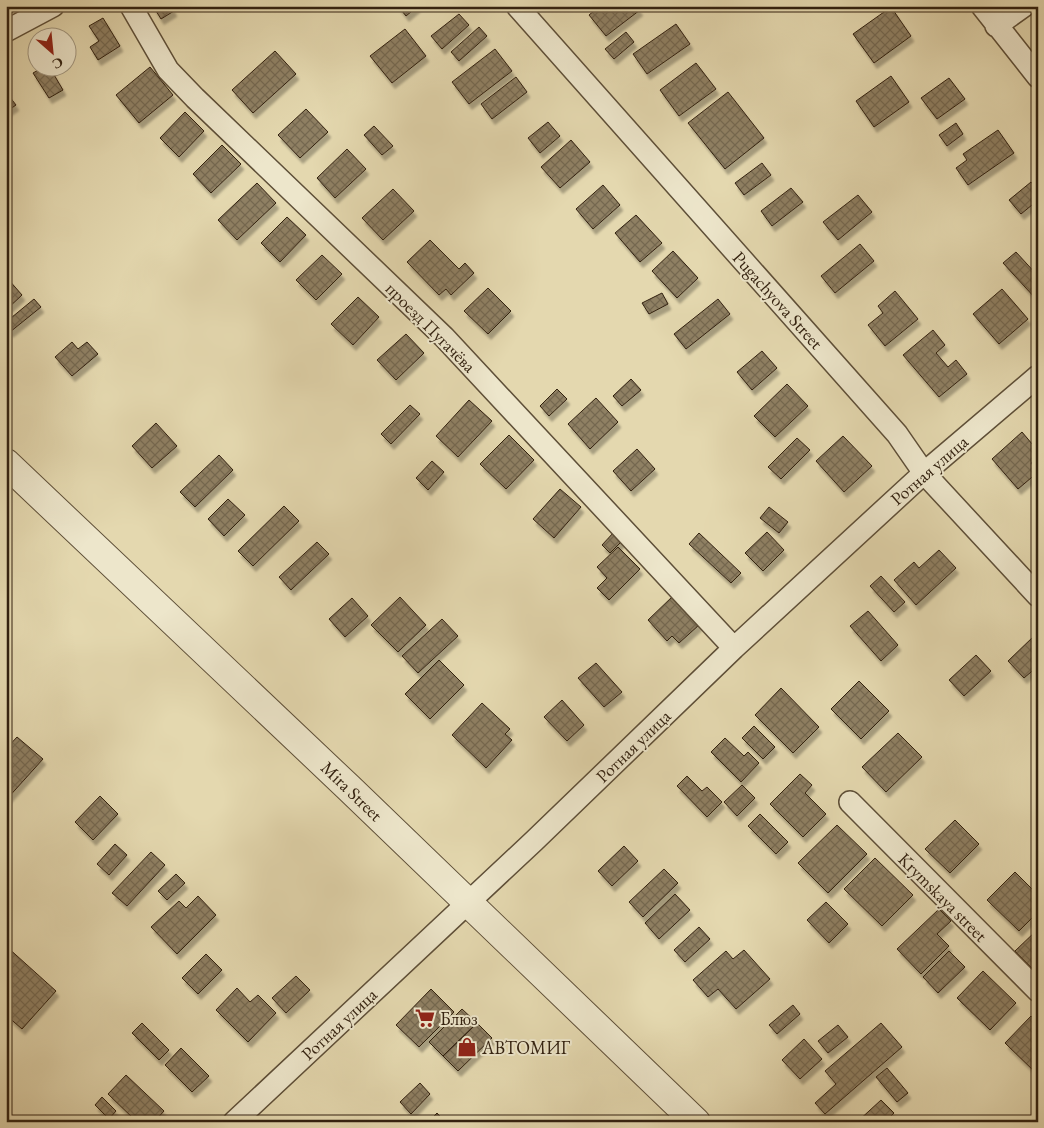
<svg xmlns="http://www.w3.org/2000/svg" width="1044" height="1128" font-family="'EB Garamond',serif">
<defs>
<pattern id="building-cross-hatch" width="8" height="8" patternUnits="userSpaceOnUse" patternTransform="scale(1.25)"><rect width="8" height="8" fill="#8f8063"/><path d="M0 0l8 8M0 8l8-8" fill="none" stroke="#756850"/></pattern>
<filter id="shadow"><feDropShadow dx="3" dy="5.5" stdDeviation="1" flood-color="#0004"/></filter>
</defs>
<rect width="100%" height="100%" fill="#e4d8af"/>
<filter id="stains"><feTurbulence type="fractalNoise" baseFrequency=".004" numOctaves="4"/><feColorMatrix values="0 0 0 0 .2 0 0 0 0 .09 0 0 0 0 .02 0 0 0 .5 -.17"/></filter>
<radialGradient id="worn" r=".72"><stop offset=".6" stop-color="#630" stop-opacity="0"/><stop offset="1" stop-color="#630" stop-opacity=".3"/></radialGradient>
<path fill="url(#building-cross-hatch)" stroke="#322110" filter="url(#shadow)" d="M 153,6 L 171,6 L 174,11 L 161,19 Z
M 398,6 L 418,6 L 406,16 Z
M 600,6 L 636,6 L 640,10 L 606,36 L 589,15 Z
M 891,7 L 911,36 L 874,63 L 853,34 Z
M 459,14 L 469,25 L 442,49 L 431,36 Z
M 103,18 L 120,46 L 98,60 L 90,47 L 99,41 L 89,26 Z
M 676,24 L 690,44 L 647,74 L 633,54 Z
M 479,27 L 487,36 L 459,61 L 451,52 Z
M 405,29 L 426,56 L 392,83 L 370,56 Z
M 626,32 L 634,42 L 614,59 L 605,49 Z
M 495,49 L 512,71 L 469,104 L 452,82 Z
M 275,51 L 296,74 L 253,113 L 232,90 Z
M 696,63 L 716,89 L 679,116 L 660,90 Z
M 150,67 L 173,95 L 139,123 L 116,95 Z
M 42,68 L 50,68 L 63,90 L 49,98 L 33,73 Z
M 891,76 L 909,102 L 874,127 L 856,101 Z
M 516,77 L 527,92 L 492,119 L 481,104 Z
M 949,78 L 965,99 L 937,119 L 921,98 Z
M 6,92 L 16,105 L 6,112 Z
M 728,92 L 764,138 L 725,169 L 688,123 Z
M 306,109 L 328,132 L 300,158 L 278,135 Z
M 185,112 L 204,131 L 179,157 L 160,138 Z
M 548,122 L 560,136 L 540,153 L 528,138 Z
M 956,123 L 963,134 L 947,146 L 939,135 Z
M 374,126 L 393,146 L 382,155 L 364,135 Z
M 998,130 L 1014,153 L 968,185 L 956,168 L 967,160 L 963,154 Z
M 571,140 L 590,162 L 560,188 L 541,167 Z
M 222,145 L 241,164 L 211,193 L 193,174 Z
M 347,149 L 366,169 L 335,198 L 317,178 Z
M 762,163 L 771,175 L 744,195 L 735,183 Z
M 1031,182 L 1038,190 L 1038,200 L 1021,214 L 1009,200 Z
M 257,183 L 276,203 L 237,240 L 218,220 Z
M 603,185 L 620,205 L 593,229 L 576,209 Z
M 791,188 L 803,202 L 772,226 L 761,211 Z
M 393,189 L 414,211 L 383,240 L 362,218 Z
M 858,195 L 872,212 L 838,240 L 823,222 Z
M 636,215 L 662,243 L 640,262 L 615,233 Z
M 287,217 L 306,235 L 280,262 L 261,243 Z
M 430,240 L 459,269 L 465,263 L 474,273 L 451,295 L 446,289 L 439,295 L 407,262 Z
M 860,244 L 874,261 L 835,293 L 821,276 Z
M 673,251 L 698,278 L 677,298 L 652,271 Z
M 1016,252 L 1038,276 L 1038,298 L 1036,299 L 1003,263 Z
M 322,255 L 342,274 L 316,300 L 296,280 Z
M 8,279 L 22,295 L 6,310 L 6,281 Z
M 488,288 L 511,311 L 488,334 L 464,311 Z
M 1002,289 L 1028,319 L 999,344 L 973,314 Z
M 895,291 L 918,319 L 885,346 L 868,325 L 883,313 L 878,306 Z
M 662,293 L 668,304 L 649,314 L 642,303 Z
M 358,297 L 379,317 L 353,345 L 331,324 Z
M 34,299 L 41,307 L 10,332 L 6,327 L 6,322 Z
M 718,299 L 730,314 L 686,349 L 674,334 Z
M 933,330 L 945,345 L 936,353 L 948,367 L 956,360 L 967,374 L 939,397 L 903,355 Z
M 406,334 L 424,353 L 396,380 L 377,360 Z
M 72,342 L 78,349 L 87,342 L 98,354 L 72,376 L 55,357 Z
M 762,351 L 777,368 L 752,390 L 737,372 Z
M 631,379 L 641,390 L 622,406 L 613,396 Z
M 787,384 L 808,406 L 775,437 L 754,416 Z
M 557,389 L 567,399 L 549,416 L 540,406 Z
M 596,398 L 618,422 L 590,449 L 568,424 Z
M 469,400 L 492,421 L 458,457 L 436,436 Z
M 410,405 L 420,414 L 391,444 L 381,434 Z
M 156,423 L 177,446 L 152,468 L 132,446 Z
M 1022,432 L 1038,451 L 1038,457 L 1031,463 L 1038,472 L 1018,489 L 992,459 Z
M 509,435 L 534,460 L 506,489 L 480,464 Z
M 843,436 L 872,466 L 844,492 L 816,461 Z
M 797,438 L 810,450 L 781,479 L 768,467 Z
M 637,449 L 655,469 L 631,491 L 613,471 Z
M 219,455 L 233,470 L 195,507 L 180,492 Z
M 432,461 L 444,472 L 428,490 L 416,478 Z
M 560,489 L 581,507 L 554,538 L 533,519 Z
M 228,499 L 245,515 L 224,536 L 208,519 Z
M 284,506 L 299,521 L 253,566 L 238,551 Z
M 769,507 L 788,522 L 779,533 L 760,518 Z
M 614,532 L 623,540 L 610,553 L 602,545 Z
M 767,532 L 784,550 L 763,571 L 745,553 Z
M 699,533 L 741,573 L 731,583 L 689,544 Z
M 317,542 L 329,554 L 291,590 L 279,577 Z
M 618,547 L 640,569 L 609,600 L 597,588 L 607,578 L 597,567 Z
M 939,550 L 956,568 L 916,605 L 894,580 L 914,562 L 919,568 Z
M 881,576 L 905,602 L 894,612 L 870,586 Z
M 673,596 L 699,625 L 679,643 L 672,636 L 667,641 L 648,620 Z
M 400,597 L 426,625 L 398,652 L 371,625 Z
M 352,598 L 368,616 L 345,637 L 329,619 Z
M 868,611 L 898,645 L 881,661 L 850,626 Z
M 442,619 L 458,636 L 418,673 L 402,656 Z
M 1034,636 L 1038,640 L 1038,666 L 1024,678 L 1008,661 Z
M 976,655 L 991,671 L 964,696 L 949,680 Z
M 439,660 L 464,685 L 430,719 L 405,694 Z
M 596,663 L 622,692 L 604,707 L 578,678 Z
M 859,681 L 889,711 L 861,739 L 831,709 Z
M 781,688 L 819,727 L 793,753 L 755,715 Z
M 562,700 L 584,725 L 567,741 L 544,717 Z
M 482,703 L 510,729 L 505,734 L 512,740 L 486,768 L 452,735 Z
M 754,726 L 775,747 L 763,759 L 742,738 Z
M 898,733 L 922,757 L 886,792 L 862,767 Z
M 17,737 L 43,759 L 6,800 L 6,749 Z
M 725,738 L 744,756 L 748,752 L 759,763 L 741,782 L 711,752 Z
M 800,774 L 812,785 L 805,793 L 826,814 L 803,837 L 770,804 Z
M 687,776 L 702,791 L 707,787 L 722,802 L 707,817 L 677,786 Z
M 742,785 L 755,798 L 737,816 L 724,802 Z
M 100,796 L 118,814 L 93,840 L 75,822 Z
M 760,814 L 788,842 L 776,854 L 748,826 Z
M 955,820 L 979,844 L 950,873 L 925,849 Z
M 837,825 L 867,854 L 828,893 L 798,863 Z
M 115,844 L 127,855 L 109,875 L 97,864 Z
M 624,846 L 638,861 L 612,886 L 598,871 Z
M 151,852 L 165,865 L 127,906 L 112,893 Z
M 875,858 L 913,895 L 882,926 L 844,889 Z
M 664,869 L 678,883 L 643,917 L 629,902 Z
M 1015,872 L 1038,895 L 1038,912 L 1019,931 L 987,900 Z
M 176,874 L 185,883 L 167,900 L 158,891 Z
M 675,894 L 690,910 L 659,939 L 645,923 Z
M 198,896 L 216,915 L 177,954 L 151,927 L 179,901 L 186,908 Z
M 826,902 L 848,924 L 829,943 L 807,920 Z
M 939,909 L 951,921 L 937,934 L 949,946 L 921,974 L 897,949 Z
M 699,927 L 710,939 L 685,962 L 674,950 Z
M 1038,929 L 1038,974 L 1015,951 Z
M 6,946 L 56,991 L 22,1029 L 6,1015 Z
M 744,950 L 770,979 L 736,1009 L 718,989 L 708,997 L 693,980 L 726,951 L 733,959 Z
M 949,951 L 965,967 L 938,993 L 923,977 Z
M 206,954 L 222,970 L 198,994 L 182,978 Z
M 983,971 L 1016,1003 L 990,1030 L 957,998 Z
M 296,976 L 310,990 L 286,1013 L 272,998 Z
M 237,988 L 250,1002 L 258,995 L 276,1013 L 248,1042 L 216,1010 Z
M 431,989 L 454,1012 L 419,1047 L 396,1025 Z
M 793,1005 L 800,1014 L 777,1034 L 769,1025 Z
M 462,1009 L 477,1023 L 443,1056 L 429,1042 Z
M 1031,1016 L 1038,1023 L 1038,1075 L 1005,1043 Z
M 142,1023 L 169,1050 L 159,1060 L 132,1033 Z
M 477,1023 L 492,1038 L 458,1071 L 443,1056 Z
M 881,1023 L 902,1047 L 825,1114 L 815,1103 L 836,1084 L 825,1071 Z
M 838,1025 L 848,1037 L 828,1053 L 818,1041 Z
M 804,1039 L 822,1059 L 800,1079 L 782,1060 Z
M 181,1048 L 209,1076 L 192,1092 L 165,1065 Z
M 887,1068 L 908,1093 L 897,1102 L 876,1077 Z
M 126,1075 L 164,1111 L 154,1122 L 137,1122 L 108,1094 Z
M 420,1083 L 430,1094 L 411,1114 L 400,1102 Z
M 102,1097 L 116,1111 L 109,1119 L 95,1105 Z
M 881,1100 L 894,1113 L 885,1122 L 857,1122 Z
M 437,1113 L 445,1122 L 428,1122 Z"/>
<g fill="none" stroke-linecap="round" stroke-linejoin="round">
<defs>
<path id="minor" d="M 131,6 L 168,70 L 195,98 L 444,337 L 734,648
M 517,6 L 897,434 L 924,473 L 1038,596
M 982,6 L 1038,77
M 996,26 L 1024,6
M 6,31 L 53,6
M 850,802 L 1038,991
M 234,1122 L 534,841 L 734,648 L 924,473 L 1038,376"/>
<path id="tertiary" d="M 6,463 L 349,788 L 696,1122"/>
</defs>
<use href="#minor" stroke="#5e4f38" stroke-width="24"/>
<use href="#tertiary" stroke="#5e4f38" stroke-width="30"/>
<use href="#minor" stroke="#ede6cb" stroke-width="21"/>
<use href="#tertiary" stroke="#ede6cb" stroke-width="28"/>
</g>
<defs>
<symbol id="supermarket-bare" viewBox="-9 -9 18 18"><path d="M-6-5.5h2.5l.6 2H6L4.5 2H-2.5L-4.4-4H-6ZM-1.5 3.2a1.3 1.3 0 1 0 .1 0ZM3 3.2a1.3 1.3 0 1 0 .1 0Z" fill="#8f2418" stroke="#ede6cb" stroke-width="2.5" paint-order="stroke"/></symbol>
<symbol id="shop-bare" viewBox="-9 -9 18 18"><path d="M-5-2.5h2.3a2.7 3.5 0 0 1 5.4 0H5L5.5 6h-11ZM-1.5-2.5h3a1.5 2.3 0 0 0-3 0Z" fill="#8f2418" stroke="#ede6cb" stroke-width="2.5" paint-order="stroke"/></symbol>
</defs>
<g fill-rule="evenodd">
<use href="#supermarket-bare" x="411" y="1004" width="28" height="28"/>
<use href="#shop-bare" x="453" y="1033" width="28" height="28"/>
</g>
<g text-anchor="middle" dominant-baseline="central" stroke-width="4" stroke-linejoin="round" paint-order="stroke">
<g font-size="18" fill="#322110" stroke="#ede6cb">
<text transform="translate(778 300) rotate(48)">Pugachyova Street</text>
<text transform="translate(431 327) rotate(45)">проезд Пугачёва</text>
<text transform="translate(929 470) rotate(-41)">Ротная улица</text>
<text transform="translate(633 746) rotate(-44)">Ротная улица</text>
<text transform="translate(352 791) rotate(44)">Mira Street</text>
<text transform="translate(943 897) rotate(45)">Krymskaya street</text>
<text transform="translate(339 1024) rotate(-43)">Ротная улица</text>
</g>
<g font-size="18" fill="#322110" stroke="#ede6cb" text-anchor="start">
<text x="440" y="1018">Блюз</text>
<text x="482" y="1047">АВТОМИГ</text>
</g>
</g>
<rect width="1044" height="1128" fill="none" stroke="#e4d8af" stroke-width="25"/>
<rect x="8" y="8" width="1029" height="1113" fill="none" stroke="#322110" stroke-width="2.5"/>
<rect x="12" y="12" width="1019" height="1103" fill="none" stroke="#322110"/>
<g transform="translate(52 52) rotate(153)"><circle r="24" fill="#ede6cb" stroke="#a29780"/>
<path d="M0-4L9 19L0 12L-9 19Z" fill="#8f2418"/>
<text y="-8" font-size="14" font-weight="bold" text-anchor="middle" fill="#322110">С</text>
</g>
<rect width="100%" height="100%" filter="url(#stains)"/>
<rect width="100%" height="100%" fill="url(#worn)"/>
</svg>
